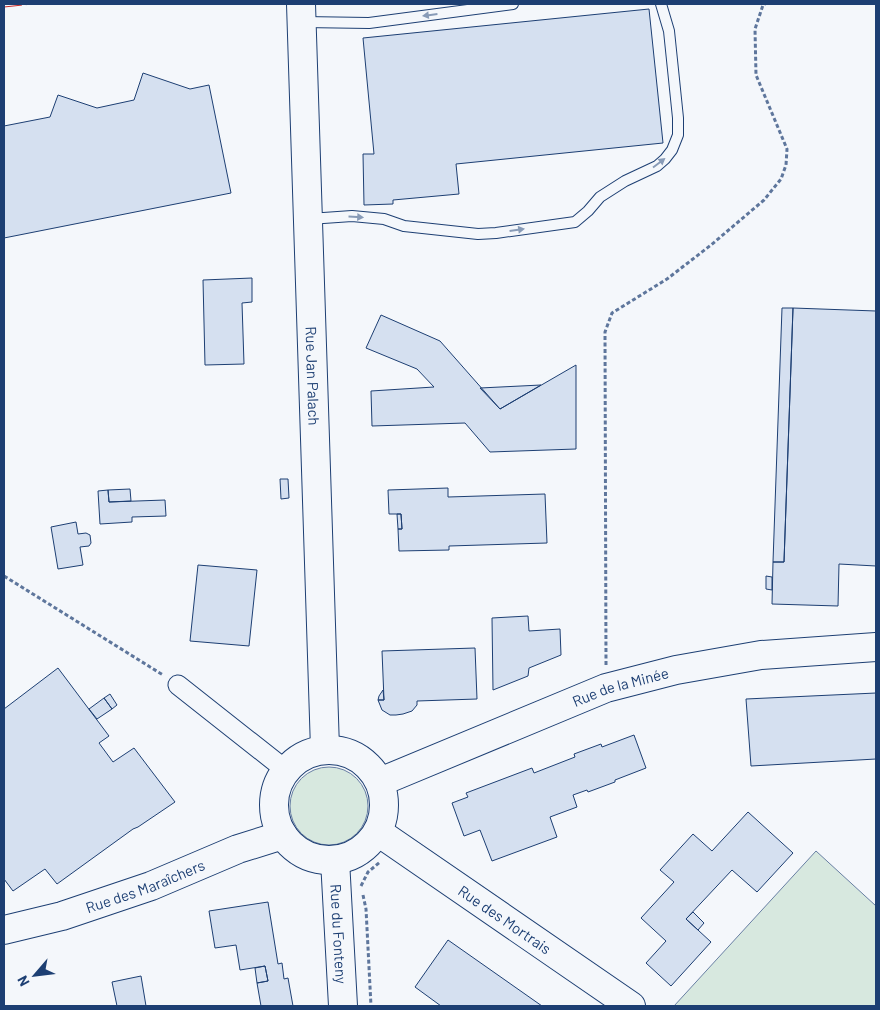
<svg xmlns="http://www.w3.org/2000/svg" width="880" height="1010" font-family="Barlow,sans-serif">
<rect width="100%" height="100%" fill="#f4f7fb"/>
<path fill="#d7e8df" stroke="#687fa3" d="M290 806a39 39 0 1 1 78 0a39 39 0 1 1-78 0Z
M 816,851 L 876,906 L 876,1006 L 674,1006 Z"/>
<path fill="#d5e0f0" stroke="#1d3f73" d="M 649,9 L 663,143 L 456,164 L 459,194 L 393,200 L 393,204 L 364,205 L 363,154 L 374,154 L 363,38 Z
M 143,73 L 190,89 L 209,85 L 231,193 L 4,238 L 4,126 L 50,117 L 58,95 L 97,108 L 134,100 Z
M 252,278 L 252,302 L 242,303 L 244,364 L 205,365 L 203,280 Z
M 782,308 L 793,308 L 784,562 L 773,562 Z
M 793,308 L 876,311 L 876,566 L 839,564 L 838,606 L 772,604 L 773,562 L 784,562 Z
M 381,315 L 440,341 L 500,409 L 576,365 L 576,449 L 490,452 L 465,423 L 372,426 L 371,391 L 434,387 L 417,369 L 366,348 Z
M 541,385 L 500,409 L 480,388 Z
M 280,479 L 288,479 L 289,498 L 281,499 Z
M 448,488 L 448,497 L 545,494 L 547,543 L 449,546 L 449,550 L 399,551 L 398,529 L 402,529 L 401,514 L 389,514 L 388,490 Z
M 130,489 L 131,501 L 109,502 L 108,490 Z
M 108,490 L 109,502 L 165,500 L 166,516 L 132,517 L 132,522 L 100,524 L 98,491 Z
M 397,514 L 401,514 L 402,529 L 398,529 Z
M 76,522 L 78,534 L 86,533 L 90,535 L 91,543 L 89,546 L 80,547 L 83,565 L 58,569 L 51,527 Z
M 198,565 L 257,570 L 249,646 L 190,641 Z
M 766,576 L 772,577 L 772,590 L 766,589 Z
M 528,616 L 529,631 L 560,629 L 561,655 L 529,668 L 528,676 L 493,690 L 492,618 Z
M 475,648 L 477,699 L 417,701 L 417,705 L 412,711 L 403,714 L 396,715 L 390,715 L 382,710 L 378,700 L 384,700 L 382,651 Z
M 58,668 L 109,736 L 99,743 L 113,762 L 134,748 L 175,802 L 138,827 L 133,829 L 57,884 L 45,869 L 13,891 L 4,879 L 4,709 Z
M 383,690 L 384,700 L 378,700 L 379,696 Z
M 876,693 L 876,759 L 751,766 L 746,699 Z
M 110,694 L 117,705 L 112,709 L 104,698 Z
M 104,698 L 112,709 L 97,719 L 89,709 Z
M 634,735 L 646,768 L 615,780 L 615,782 L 588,792 L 587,790 L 573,795 L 577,807 L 550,817 L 557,837 L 492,861 L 480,830 L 464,836 L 452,803 L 468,797 L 466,793 L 532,768 L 534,773 L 575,757 L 574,754 L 601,744 L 602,747 Z
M 748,812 L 793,853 L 757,892 L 732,870 L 686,919 L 711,942 L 671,986 L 646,963 L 666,941 L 641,918 L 674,882 L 660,870 L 693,834 L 712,851 Z
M 268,902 L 278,964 L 282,963 L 284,979 L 288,978 L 293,1006 L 261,1006 L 257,983 L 268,981 L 265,966 L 240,970 L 236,945 L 215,948 L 209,911 Z
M 693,912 L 704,923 L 698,930 L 686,919 Z
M 448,940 L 542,1006 L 441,1006 L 415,987 Z
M 265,966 L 268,981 L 257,983 L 255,968 Z
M 141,976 L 146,1006 L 117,1006 L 112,982 Z"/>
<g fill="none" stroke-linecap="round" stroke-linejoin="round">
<defs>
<path id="lane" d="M 303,22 L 369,23 L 513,4
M 309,219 L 352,216 L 384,219 L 404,226 L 478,234 L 496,233 L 575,222 L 588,211 L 600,197 L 625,181 L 657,166 L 665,159 L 672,150 L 678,135 L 678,118 L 669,31 L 661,4"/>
<path id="street" d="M 178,685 L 287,771"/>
<g id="secondary">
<path id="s1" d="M 301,4 L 325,749"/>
<circle cx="329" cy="805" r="55"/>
<path id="s2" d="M 380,782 L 606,688 L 676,670 L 761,655 L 876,647"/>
<path id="s3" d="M 378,832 L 631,1006"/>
<path id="s4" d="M 335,860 L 343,1006"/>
<path id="s5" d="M 4,930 L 62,916 L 151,886 L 238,849 L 283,835"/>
</g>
</defs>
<use href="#lane" stroke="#1d3f73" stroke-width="12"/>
<use href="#street" stroke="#1d3f73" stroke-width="21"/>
<use href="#secondary" stroke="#1d3f73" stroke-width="30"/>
<path stroke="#5e769c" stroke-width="3" stroke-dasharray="4 2.5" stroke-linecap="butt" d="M 4,576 L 163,675
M 606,665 L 605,332 L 612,313 L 667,279 L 711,245 L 764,200 L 781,179 L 786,165 L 787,149 L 756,75 L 755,29 L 763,5 L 765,4
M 361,886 L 368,872 L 380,862
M 363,895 L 366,909 L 371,1006"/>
<use href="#lane" stroke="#f4f7fb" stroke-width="10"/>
<use href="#street" stroke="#f4f7fb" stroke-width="19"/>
<use href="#secondary" stroke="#f4f7fb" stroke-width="28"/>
<path stroke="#c62828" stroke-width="1" stroke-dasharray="18 4 2.5 4" stroke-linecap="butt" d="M 4,7 L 32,4"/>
</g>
<defs><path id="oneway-solid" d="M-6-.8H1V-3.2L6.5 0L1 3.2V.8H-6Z" transform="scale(1.25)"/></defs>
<g fill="#889bb7">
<use href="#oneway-solid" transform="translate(430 15) rotate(173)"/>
<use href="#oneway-solid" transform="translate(659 163) rotate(-37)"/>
<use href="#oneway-solid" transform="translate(356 217) rotate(3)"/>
<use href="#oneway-solid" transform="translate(517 230) rotate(-8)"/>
</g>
<g text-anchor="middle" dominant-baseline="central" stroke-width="4" stroke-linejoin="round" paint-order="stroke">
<g font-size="15" fill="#1d3f73" stroke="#f4f7fb">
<text stroke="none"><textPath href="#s1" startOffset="372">Rue Jan Palach</textPath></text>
<text stroke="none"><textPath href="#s2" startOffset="259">Rue de la Minée</textPath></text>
<text stroke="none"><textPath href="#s5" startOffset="148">Rue des Maraîchers</textPath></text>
<text stroke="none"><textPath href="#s3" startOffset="154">Rue des Mortrais</textPath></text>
<text stroke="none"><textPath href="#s4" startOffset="74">Rue du Fonteny</textPath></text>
</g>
</g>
<rect width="880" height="1010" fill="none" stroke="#1d3f73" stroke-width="10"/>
<g transform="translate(35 975) rotate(242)" stroke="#f4f7fb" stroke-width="4" paint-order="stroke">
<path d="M0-4L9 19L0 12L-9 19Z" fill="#1d3f73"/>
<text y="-8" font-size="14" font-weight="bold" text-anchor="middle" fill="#1d3f73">N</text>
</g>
</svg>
